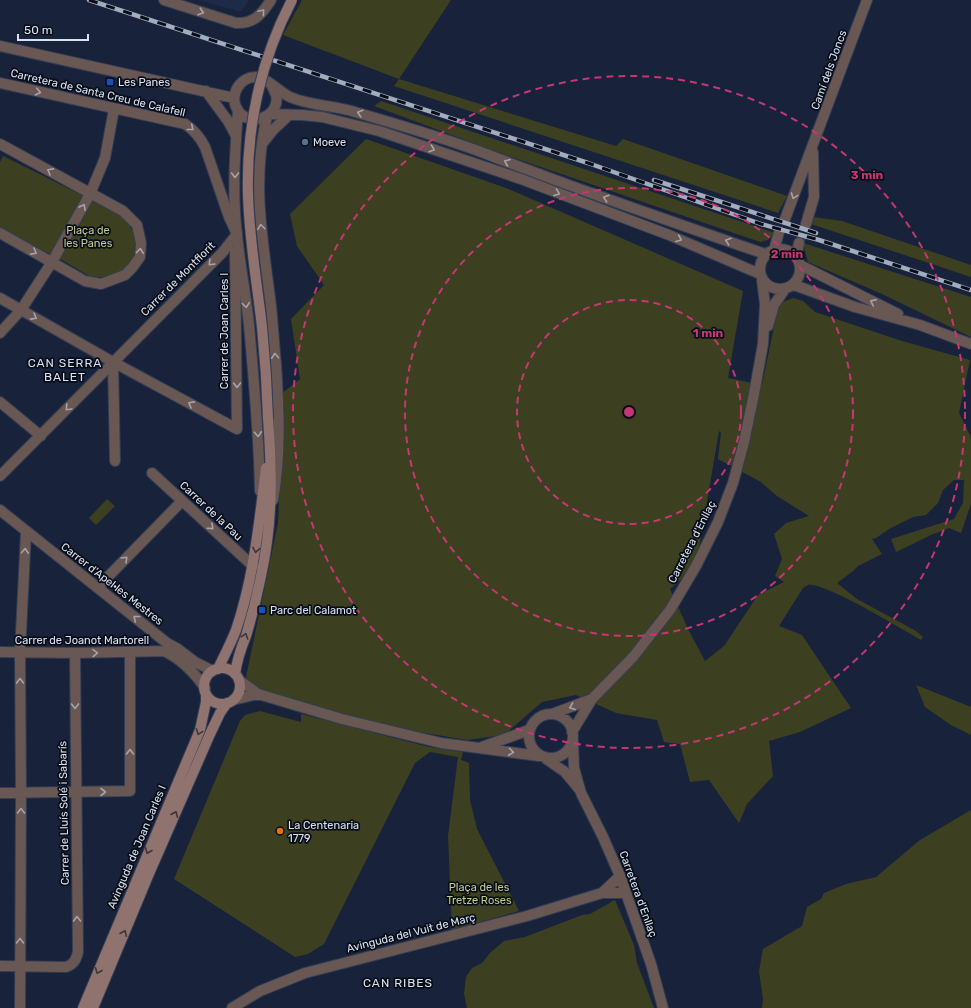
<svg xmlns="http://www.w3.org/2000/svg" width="971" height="1008" font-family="Rubik,sans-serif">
<rect width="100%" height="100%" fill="#18233b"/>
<path fill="#1d2a48" d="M 198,0 L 249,0 L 241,12 Z"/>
<path fill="#3c4021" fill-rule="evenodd" d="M 302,0 L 451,0 L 399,79 L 616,146 L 623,139 L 787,196 L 778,213 L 394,86 L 399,79 L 283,35 Z
M 381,101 L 775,233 L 768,240 L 760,242 L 500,153 L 374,106 Z
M 366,139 L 506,188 L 743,291 L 728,378 L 762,385 L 777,312 L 783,302 L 793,298 L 803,301 L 815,312 L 902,341 L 970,360 L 959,413 L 971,437 L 971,504 L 961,533 L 949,528 L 931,535 L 896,552 L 891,539 L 954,519 L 963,503 L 964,480 L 954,480 L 943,490 L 938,503 L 926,515 L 913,517 L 889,529 L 876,538 L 872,539 L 882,554 L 858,566 L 853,571 L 837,583 L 857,599 L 916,631 L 923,637 L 921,640 C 903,630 825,582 808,585 C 806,586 805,587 803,588 L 779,626 L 802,635 L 851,708 L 800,732 L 769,741 L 773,776 L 747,804 L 739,823 L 709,780 L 690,782 L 680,744 L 664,742 L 657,720 L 616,713 L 576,695 L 542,702 L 504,735 L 467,740 L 395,728 L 264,691 L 252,685 L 246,677 L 278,523 L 281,459 L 281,394 L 300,379 L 291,319 L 324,285 L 297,246 L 290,214 ZM 719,431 L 721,433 L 718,459 L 761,482 L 777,496 L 809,516 L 786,523 L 774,534 L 782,559 L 775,576 L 784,582 L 758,595 L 724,646 L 705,661 L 688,629 L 670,589 L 696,566 Z
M 3,156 L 96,202 L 121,216 L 130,226 L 135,234 L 137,245 L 134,257 L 129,267 L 119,275 L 107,277 L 91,277 L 62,260 L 0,229 L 0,162 Z
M 814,217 L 842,221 L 971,265 L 971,277 L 811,224 Z
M 803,243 L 971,297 L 971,337 L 882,294 L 808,262 Z
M 107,499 L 115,506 L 96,525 L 89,518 Z
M 916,685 L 971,707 L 971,735 L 951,725 L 925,707 Z
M 260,711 L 301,722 L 301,714 L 429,747 L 463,752 L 461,760 L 469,763 L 470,800 L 477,829 L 519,911 L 452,930 L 448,836 L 458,757 L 430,752 L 415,763 L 324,944 L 308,954 L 295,957 L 174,879 L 240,721 L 245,715 Z
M 971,810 L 971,1008 L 762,1008 L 763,999 L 759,971 L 763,949 L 802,926 L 807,907 L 821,899 L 824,893 L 846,884 L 876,877 L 920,840 Z
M 615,900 L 634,945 L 637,963 L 654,1008 L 467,1008 L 464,994 L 466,977 L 472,968 L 482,963 L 490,953 L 504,941 L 525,937 L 582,915 L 590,914 Z"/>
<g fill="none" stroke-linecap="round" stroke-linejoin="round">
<path stroke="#354056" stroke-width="10" stroke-dasharray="10 5" stroke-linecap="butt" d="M 799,243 L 806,224"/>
<defs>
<path id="minor" d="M 164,0 L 236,23 C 254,24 262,14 271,0
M 0,83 L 185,124 C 194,130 200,137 205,147 L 229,217 L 237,234
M 0,144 L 123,211 L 137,225 L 141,243 L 140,257 L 132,268 L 125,275 L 101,284 L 85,281 L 0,233
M 0,298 L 113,362 L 237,429 L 235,252
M 0,333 L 21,310 L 52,262 L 90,194 L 105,158 L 114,109
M 113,362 L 115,461
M 0,402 L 41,436
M 152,473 L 253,566
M 0,476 L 222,253 L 237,234
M 0,510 L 167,643 L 178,649 L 195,662 L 213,671
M 98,587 L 182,501
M 0,652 L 75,653 L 164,651 C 181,659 194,672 205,688
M 0,793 L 130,791 L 130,652
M 0,966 L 66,967 C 74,964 76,960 78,952 L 75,653
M 20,1008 L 21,793 L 20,653 L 26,532
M 232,1008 L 260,991 L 305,973 L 527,916 L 602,893"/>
<path id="tertiary" d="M 0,46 L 234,98
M 272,86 C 273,89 275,92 276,95 C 281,117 248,129 237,109 C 229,95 240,76 257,77 C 269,79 279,92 290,97 C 310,106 334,105 355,112 C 400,125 445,138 489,155 C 523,168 557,181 591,193 C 649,214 707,234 765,254
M 206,91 L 228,121 L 236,136
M 238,110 C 235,152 232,194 237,235 C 240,265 246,295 249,325 C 254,380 259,435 260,491
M 270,114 L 302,115 L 322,117 L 379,131 L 521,179 L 669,235 L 760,274
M 267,116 C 251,183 263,240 271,306 C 273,325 274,345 276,364 C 279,409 281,455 273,500
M 262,144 L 274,129 L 289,115
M 785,219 L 867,0
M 806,224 L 814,197 L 813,152
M760 269a20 20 0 1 1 40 0a20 20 0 1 1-40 0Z
M 774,250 L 779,232
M 796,257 L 799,243
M 800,265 L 898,314
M 794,285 L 855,307 L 920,325 L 971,344
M 768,326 L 774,305 L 785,289
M 239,680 L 258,694 L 342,719 L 441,743 L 539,756
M 233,700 L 258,694
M529 736a22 22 0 1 1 44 0a22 22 0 1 1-44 0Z
M 552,714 L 592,699
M 572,732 L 592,699 L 633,657 L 670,610 L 696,566 L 718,522 L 733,483 L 744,442 L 754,394 L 763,344 L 765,304 L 762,280
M 573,741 L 574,768 L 581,793 L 603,837 L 620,876 L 651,964 L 663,1008
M 482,747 L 529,730
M 545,758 L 565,772 L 579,789
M 602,893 L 620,876
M 602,893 L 626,893"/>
<path id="secondary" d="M204 686a18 18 0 1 1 36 0a18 18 0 1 1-36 0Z
M 218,669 C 224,656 231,643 236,630 C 254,577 259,523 266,468
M 235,674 C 237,660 241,648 246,636 C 252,616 257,596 261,576 C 273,522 272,473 268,418
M 83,1008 L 200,730 L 206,702 L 206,694
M 93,1008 L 148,876 L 210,734 L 220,713 L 227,703"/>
</defs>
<use href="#minor" stroke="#333e55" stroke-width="12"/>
<use href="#tertiary" stroke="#333e55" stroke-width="12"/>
<use href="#secondary" stroke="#333e55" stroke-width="12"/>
<use href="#minor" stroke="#695753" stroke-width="10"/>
<use href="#tertiary" stroke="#695753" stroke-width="10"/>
<use href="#secondary" stroke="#90736e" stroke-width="10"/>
<defs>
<path id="rail" d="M 89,0 L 588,163 L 761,224 L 819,240 L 971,290
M 654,180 L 816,233"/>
</defs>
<use href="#rail" stroke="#a3abbe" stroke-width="4.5"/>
<use href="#rail" stroke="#080d17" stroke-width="3" stroke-dasharray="9" stroke-linecap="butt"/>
<defs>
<path id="secondary-bridge" d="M 268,418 C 267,387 265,357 262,327 C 257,283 249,238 248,194 C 246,127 261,59 292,0"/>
</defs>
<use href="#secondary-bridge" stroke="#333e55" stroke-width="12" stroke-linecap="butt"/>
<use href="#secondary-bridge" stroke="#90736e" stroke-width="10"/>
</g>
<defs><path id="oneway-chevron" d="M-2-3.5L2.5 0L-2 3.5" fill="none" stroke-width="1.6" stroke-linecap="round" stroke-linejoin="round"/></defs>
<g stroke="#a7a3aa">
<use href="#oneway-chevron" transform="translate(201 12) rotate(18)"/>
<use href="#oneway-chevron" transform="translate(262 12) rotate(-50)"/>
<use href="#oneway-chevron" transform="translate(38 92) rotate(13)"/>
<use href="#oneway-chevron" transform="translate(360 113) rotate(-163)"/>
<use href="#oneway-chevron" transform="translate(191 128) rotate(39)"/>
<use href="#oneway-chevron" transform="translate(432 149) rotate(19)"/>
<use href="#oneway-chevron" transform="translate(507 162) rotate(-158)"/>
<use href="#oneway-chevron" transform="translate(50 171) rotate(-151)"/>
<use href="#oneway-chevron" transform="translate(235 175) rotate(90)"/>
<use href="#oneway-chevron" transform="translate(557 193) rotate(21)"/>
<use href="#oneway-chevron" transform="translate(794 196) rotate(110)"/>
<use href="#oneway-chevron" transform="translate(606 198) rotate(-161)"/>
<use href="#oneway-chevron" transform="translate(83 207) rotate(-61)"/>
<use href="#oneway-chevron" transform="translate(261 227) rotate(-97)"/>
<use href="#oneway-chevron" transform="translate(679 239) rotate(23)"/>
<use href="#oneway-chevron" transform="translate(728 241) rotate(-161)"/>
<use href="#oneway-chevron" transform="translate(140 251) rotate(-85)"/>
<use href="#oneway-chevron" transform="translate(34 252) rotate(29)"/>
<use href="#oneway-chevron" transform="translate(211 263) rotate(135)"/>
<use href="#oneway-chevron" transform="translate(873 302) rotate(-154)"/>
<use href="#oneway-chevron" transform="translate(246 305) rotate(82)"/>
<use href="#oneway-chevron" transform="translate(34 317) rotate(29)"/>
<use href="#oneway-chevron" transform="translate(275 356) rotate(-94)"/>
<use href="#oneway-chevron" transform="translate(237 385) rotate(90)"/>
<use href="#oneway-chevron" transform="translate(191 404) rotate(-151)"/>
<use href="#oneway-chevron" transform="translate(68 408) rotate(134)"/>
<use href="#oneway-chevron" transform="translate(258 434) rotate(87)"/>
<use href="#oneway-chevron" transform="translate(211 527) rotate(42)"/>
<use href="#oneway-chevron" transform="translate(25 551) rotate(-87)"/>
<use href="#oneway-chevron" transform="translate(125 559) rotate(-45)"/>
<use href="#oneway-chevron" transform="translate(136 618) rotate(-141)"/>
<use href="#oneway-chevron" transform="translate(95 653) rotate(-1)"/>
<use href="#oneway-chevron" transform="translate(20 681) rotate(-91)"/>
<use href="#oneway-chevron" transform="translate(75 706) rotate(89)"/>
<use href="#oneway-chevron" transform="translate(572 707) rotate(160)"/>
<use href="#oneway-chevron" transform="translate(130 752) rotate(-90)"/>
<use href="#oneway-chevron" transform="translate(511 752) rotate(8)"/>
<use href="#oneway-chevron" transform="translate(103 792)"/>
<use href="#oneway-chevron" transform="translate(21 811) rotate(-90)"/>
<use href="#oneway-chevron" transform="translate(77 919) rotate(-91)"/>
<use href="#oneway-chevron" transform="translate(20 941) rotate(-90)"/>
</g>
<g stroke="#3e363a">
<use href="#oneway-chevron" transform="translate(256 550) rotate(101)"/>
<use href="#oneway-chevron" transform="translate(245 636) rotate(-72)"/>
<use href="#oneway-chevron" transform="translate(199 732) rotate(111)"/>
<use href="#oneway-chevron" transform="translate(175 814) rotate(-67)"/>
<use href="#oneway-chevron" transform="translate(148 851) rotate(113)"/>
<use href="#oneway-chevron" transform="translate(124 933) rotate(-67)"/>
<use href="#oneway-chevron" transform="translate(98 971) rotate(112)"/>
</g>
<g fill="none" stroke="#c63672" stroke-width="2" stroke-dasharray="7 5">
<circle cx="629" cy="412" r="112"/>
<circle cx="629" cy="412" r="224"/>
<circle cx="629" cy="412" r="336"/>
</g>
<g fill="#1a4fb4" stroke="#080d17" stroke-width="1.5">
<rect x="106" y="78" width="8" height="8" rx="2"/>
<rect x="258" y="606" width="8" height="8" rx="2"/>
</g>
<circle fill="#5c6f8a" stroke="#080d17" stroke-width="1.5" cx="305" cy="142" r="4"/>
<circle fill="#e8710a" stroke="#080d17" stroke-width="1.5" cx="280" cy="831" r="4"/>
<g text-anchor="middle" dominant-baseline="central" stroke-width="3.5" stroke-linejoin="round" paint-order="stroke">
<g font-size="11" fill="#dae1f2" stroke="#080d17">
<text transform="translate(829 70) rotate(-70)">Camí dels Joncs</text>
<text transform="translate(98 93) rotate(13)">Carretera de Santa Creu de Calafell</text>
<text transform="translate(178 279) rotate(-45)">Carrer de Montflorit</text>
<text transform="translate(224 331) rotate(-90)">Carrer de Joan Carles I</text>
<text transform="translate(211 511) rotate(43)">Carrer de la Pau</text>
<text transform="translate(692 542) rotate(-63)">Carretera d'Enllaç</text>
<text transform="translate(112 584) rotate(38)">Carrer d'Apel·les Mestres</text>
<text x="82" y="640">Carrer de Joanot Martorell</text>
<text transform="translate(64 813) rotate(-91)">Carrer de Lluís Solé i Sabarís</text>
<text transform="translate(137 847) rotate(-67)">Avinguda de Joan Carles I</text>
<text transform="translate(638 894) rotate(70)">Carretera d'Enllaç</text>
<text transform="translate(411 933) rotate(-14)">Avinguda del Vuit de Març</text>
</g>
<g font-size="11" fill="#dae1f2" stroke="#080d17" text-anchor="start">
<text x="118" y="82">Les Panes</text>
<text x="313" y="142">Moeve</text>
<text x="270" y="610">Parc del Calamot</text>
<text x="288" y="825">La Centenaria<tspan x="288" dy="13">1779</tspan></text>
</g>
<g font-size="11" fill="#c0ca8b" stroke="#080d17">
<text x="88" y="230">Plaça de<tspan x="88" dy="13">les Panes</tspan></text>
<text x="479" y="887">Plaça de les<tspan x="479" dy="13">Tretze Roses</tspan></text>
</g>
<g font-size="12" letter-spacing="1" fill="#dae1f2" stroke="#080d17">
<text x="65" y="363">CAN SERRA<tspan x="65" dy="14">BALET</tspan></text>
<text x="398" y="983">CAN RIBES</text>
</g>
</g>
<circle cx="629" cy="412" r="6" fill="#c63672" stroke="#080d17" stroke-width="2"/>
<g font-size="12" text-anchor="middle" font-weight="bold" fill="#c63672" stroke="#080d17" stroke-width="3.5" stroke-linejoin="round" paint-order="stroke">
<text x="867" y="179">3 min</text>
<text x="787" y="258">2 min</text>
<text x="708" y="337">1 min</text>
</g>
<path d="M18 34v6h70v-6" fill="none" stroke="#dae1f2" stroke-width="2"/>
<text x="24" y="34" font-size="12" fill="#dae1f2" stroke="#080d17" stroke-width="3" paint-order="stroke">50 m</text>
</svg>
